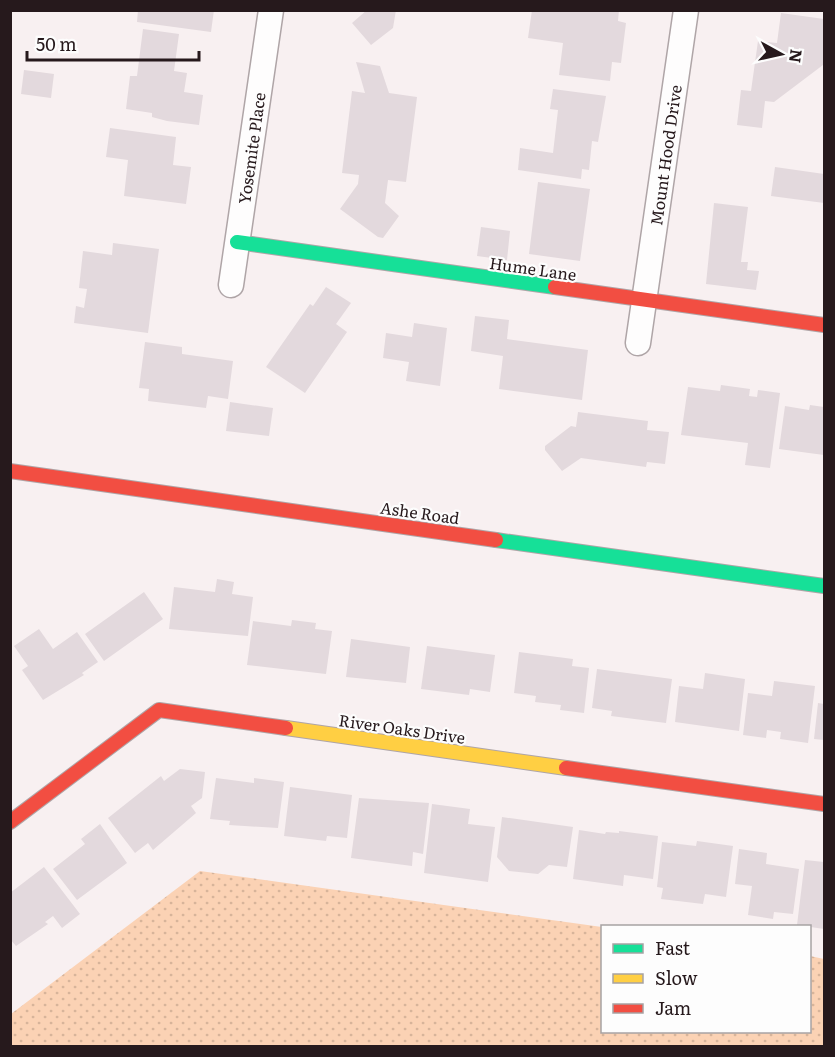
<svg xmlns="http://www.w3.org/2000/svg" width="835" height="1057" font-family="Literata,serif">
<defs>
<pattern id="grass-dots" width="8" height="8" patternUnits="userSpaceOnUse" patternTransform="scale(1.5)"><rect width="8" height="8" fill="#fbd2b4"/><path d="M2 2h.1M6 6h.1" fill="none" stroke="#d7b49a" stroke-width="1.8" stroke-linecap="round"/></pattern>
</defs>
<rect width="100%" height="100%" fill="#f8f0f1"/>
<path fill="url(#grass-dots)" d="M 200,871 L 602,927 L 602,1032 L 810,1032 L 810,956 L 824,959 L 824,1046 L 11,1046 L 11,1014 Z"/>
<path fill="#e3d9dd" d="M 138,10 L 214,10 L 211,32 L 137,22 Z
M 367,10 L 396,10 L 393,28 L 371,45 L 352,23 Z
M 532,10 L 619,10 L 618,21 L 626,23 L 621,63 L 612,62 L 610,81 L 559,75 L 563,43 L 528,38 Z
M 781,13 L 824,19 L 823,65 L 774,102 L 765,101 L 762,128 L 737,125 L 741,90 L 751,91 L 758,41 L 777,43 Z
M 143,29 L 179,34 L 174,71 L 187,73 L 184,92 L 203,95 L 199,125 L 167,121 L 152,117 L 152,113 L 126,109 L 130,76 L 137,76 Z
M 356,62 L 380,66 L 389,93 L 417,97 L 406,182 L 388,180 L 385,203 L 399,216 L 383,238 L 378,237 L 340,209 L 358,184 L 359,175 L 342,173 L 352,91 L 365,93 Z
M 24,70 L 54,74 L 51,98 L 21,94 Z
M 553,89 L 606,96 L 598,142 L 592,141 L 589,170 L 582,169 L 581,179 L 518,170 L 520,148 L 553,153 L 558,110 L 550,109 Z
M 110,128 L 176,137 L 173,165 L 191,167 L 186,204 L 124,196 L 128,160 L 106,157 Z
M 775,167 L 824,174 L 824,203 L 771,196 Z
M 538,182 L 590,189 L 580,261 L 529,254 Z
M 714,203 L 748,207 L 741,262 L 748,262 L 747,270 L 759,271 L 756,290 L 706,284 Z
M 481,227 L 510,231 L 507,260 L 477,256 Z
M 113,243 L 159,249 L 148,333 L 74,323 L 76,306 L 84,308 L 87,289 L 79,288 L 83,251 L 112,255 Z
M 326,287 L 351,303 L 336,324 L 347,332 L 305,393 L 266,367 L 310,304 L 313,306 Z
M 475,316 L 509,320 L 507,339 L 588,350 L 582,400 L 499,389 L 503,356 L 471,351 Z
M 414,323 L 447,328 L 440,386 L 406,381 L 409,362 L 383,358 L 386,333 L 412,337 Z
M 145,342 L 182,347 L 182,354 L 233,361 L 228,399 L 208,396 L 206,408 L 148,401 L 149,389 L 139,388 Z
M 721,385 L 750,389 L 749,396 L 757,397 L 758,390 L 780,393 L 770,468 L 745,465 L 748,443 L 681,435 L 688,387 L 720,391 Z
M 230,402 L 273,408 L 269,436 L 226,431 Z
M 810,405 L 824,407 L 824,455 L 779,449 L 785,406 L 809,410 Z
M 578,412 L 648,421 L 647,430 L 669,432 L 665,464 L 647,462 L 646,467 L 581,458 L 562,471 L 545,450 L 545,446 L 571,426 L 576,427 Z
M 217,579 L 234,582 L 232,594 L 253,597 L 248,636 L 169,629 L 174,587 L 215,592 Z
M 144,592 L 163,619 L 104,661 L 85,634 Z
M 292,620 L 316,623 L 315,629 L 332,631 L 326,674 L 247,665 L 253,621 L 291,626 Z
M 39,629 L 53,649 L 77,632 L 98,662 L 82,673 L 84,675 L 43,700 L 22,670 L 28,666 L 14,646 Z
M 351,639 L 410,647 L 406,683 L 346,677 Z
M 427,646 L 495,655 L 490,692 L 470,689 L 469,695 L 421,689 Z
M 519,652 L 573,659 L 572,666 L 589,668 L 584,713 L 560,710 L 561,705 L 535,702 L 536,696 L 514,693 Z
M 597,669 L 672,679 L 666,723 L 611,716 L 612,711 L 592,708 Z
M 705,673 L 745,679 L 739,731 L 675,722 L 679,686 L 703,689 Z
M 774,681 L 815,686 L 808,743 L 780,739 L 781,732 L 767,730 L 766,738 L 743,735 L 748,693 L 772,696 Z
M 818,703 L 824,704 L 824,740 L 814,739 Z
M 180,769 L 205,772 L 202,798 L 191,806 L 196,813 L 153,850 L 148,843 L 135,853 L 108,818 L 161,776 L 164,781 Z
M 216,778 L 254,783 L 254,778 L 284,782 L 278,828 L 229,825 L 230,821 L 210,819 Z
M 290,787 L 352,795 L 347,838 L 327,836 L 326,841 L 284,836 Z
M 359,798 L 429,803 L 423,854 L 413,852 L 412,866 L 351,858 Z
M 432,804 L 470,809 L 468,824 L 495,827 L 488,882 L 424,873 Z
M 502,817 L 573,827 L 567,867 L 549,865 L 538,874 L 509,871 L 497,857 Z
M 100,824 L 127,863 L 77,900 L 53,869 L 85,844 L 81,839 Z
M 579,830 L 605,834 L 606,832 L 619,833 L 619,831 L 658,836 L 653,879 L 624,875 L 623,886 L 573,879 Z
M 697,841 L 733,846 L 726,897 L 705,894 L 703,904 L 661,899 L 663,888 L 657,887 L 662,842 L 696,846 Z
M 739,849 L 767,853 L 766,864 L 799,869 L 793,914 L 774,912 L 773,919 L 748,915 L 752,886 L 735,884 Z
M 805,860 L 824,862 L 824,929 L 797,925 Z
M 44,867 L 80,914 L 62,928 L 53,916 L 45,922 L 48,924 L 16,946 L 10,939 L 10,893 Z"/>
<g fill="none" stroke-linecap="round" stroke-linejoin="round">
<defs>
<path id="street" d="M 231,285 L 271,10
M 638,343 L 686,10"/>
<path id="fast" d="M 237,242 L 555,287
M 496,540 L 824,586"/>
<path id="slow" d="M 286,728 L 566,768"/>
<path id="jam" d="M 555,287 L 824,325
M 10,471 L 496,540
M 566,768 L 824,804
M 10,822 L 159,710 L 286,728"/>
</defs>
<use href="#street" stroke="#afa5a7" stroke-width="27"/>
<use href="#fast" stroke="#afa5a7" stroke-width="16"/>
<use href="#slow" stroke="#afa5a7" stroke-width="16"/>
<use href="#jam" stroke="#afa5a7" stroke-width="16"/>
<use href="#street" stroke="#fefdfd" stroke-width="24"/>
<use href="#fast" stroke="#16e098" stroke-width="14"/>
<use href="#slow" stroke="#ffcf43" stroke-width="14"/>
<use href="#jam" stroke="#f24e42" stroke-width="14"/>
</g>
<g text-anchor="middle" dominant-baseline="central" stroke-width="4.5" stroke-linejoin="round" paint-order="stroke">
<g font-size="16" fill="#26191c" stroke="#fdfdfd">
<text transform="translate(251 148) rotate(-82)">Yosemite Place</text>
<text transform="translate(665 155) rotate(-82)">Mount Hood Drive</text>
<text transform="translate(533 268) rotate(8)">Hume Lane</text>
<text transform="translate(420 512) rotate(8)">Ashe Road</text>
<text transform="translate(402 728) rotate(8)">River Oaks Drive</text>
</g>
</g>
<rect width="835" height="1057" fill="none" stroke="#26191c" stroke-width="24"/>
<rect x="601" y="925" width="210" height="108" fill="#fdfdfd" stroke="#a7a2a3" stroke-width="1.5"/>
<rect x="613" y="944" width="30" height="9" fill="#16e098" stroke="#a7a2a3" stroke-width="1.5"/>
<text x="655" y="955" font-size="18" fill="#26191c">Fast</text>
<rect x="613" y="974" width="30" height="9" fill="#ffcf43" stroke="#a7a2a3" stroke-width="1.5"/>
<text x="655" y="985" font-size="18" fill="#26191c">Slow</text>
<rect x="613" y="1004" width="30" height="9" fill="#f24e42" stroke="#a7a2a3" stroke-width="1.5"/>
<text x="655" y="1015" font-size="18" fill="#26191c">Jam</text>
<g transform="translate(781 54) rotate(98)" stroke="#fdfdfd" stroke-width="4.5" paint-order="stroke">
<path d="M0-4.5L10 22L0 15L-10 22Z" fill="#26191c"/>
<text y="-9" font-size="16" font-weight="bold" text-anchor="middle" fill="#26191c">N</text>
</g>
<path d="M27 51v9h172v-9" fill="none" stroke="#26191c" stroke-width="3"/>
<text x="36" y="51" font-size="18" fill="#26191c" stroke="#fdfdfd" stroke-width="4.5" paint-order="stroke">50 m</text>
</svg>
